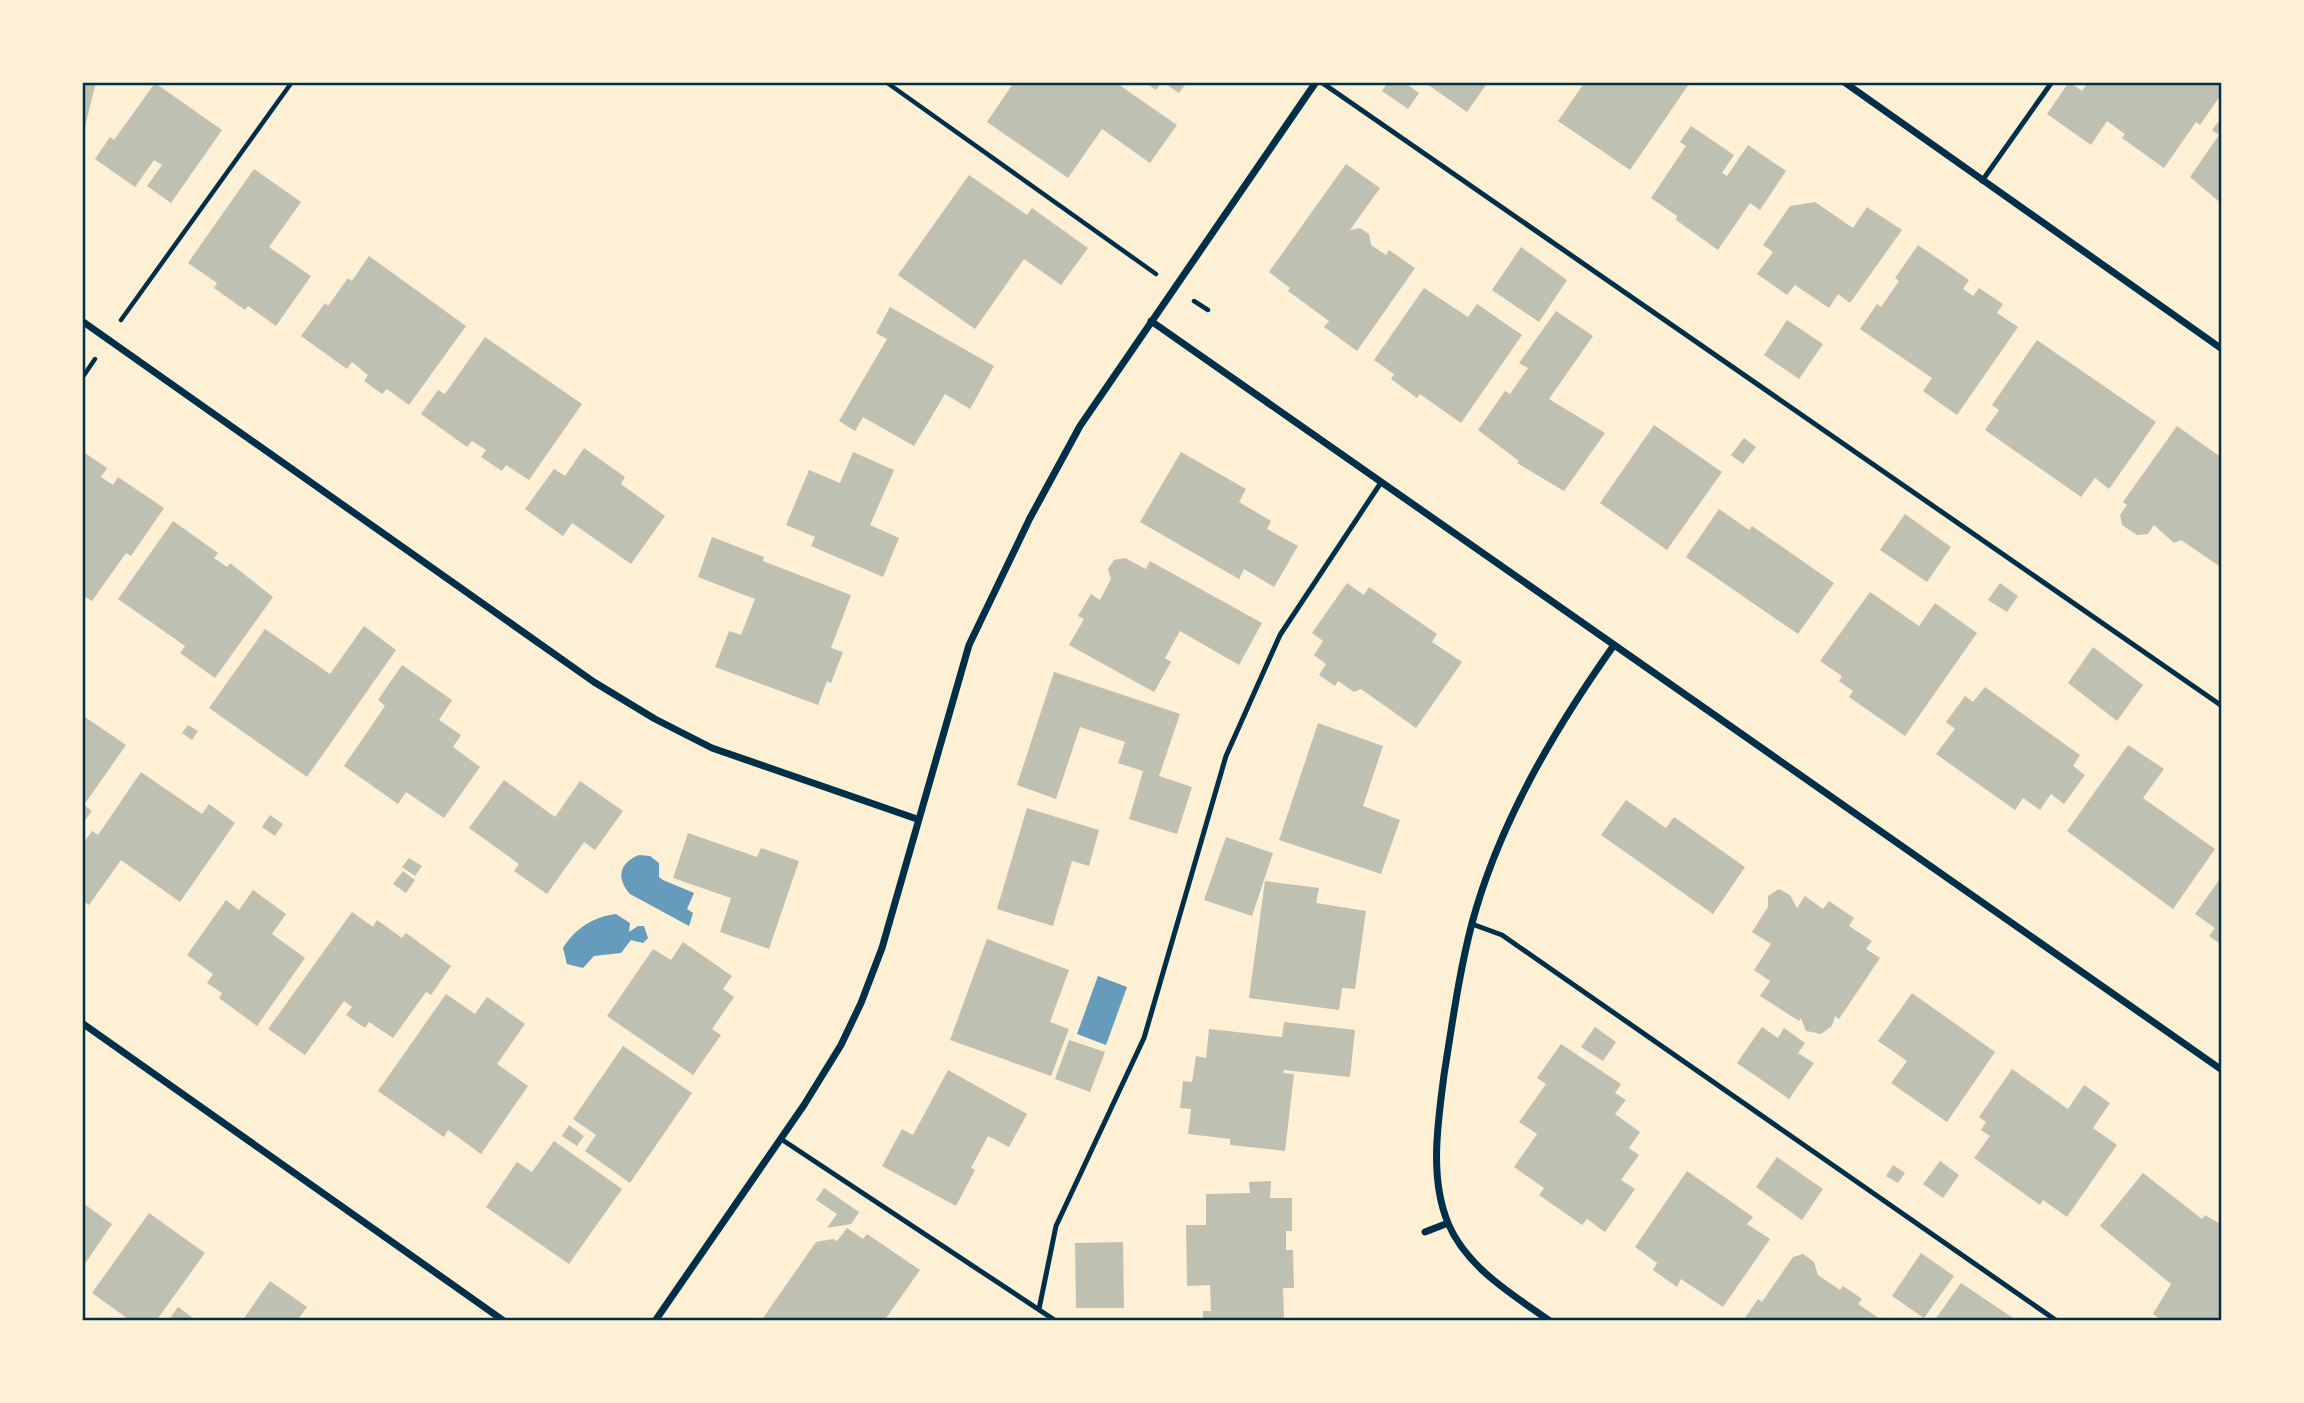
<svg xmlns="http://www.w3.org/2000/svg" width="2304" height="1403" font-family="Lora,serif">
<rect width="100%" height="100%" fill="#fdf0d5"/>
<path fill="#669bbc" d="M 639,855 L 650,856 L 659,863 L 659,877 L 663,880 L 694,893 L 687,909 L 693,913 L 689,926 L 630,894 C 616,878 619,863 639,855 Z
M 616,914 L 630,923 L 629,932 L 638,926 L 644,926 L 648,938 L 643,943 L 631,940 L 621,953 L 594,956 L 583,968 L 567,964 L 563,948 C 575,929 592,917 616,914 Z
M 1098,976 L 1127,987 L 1106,1045 L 1077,1034 Z"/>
<path fill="#bec0b2" d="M 82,82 L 96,82 L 83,135 L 82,135 Z
M 1014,82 L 1108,82 L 1112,85 L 1115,82 L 1177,125 L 1150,163 L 1102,129 L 1068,178 L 987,122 Z
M 1144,82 L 1162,82 L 1156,90 Z
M 1163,82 L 1187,82 L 1179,93 Z
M 1388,82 L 1404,82 L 1419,93 L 1408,109 L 1382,91 Z
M 1424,82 L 1488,82 L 1467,112 Z
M 1585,82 L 1687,82 L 1689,84 L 1630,170 L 1558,121 Z
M 2069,82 L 2082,91 L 2088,82 L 2214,82 L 2222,88 L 2222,93 L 2200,125 L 2196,122 L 2164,168 L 2122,138 L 2125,134 L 2107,121 L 2091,145 L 2047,114 Z
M 155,83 L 222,130 L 171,203 L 147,186 L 162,165 L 154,160 L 135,187 L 95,159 L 110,137 L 114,140 Z
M 2222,117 L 2222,204 L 2190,177 L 2219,135 L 2212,130 Z
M 1691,126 L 1734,155 L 1722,173 L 1727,176 L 1748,145 L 1786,171 L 1760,210 L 1750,203 L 1718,250 L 1676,220 L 1677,216 L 1651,198 L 1686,146 L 1680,142 Z
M 1346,164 L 1380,188 L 1350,230 L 1360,228 L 1369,234 L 1371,245 L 1386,255 L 1389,250 L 1415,268 L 1357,351 L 1324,327 L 1329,321 L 1288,291 L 1290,288 L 1269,272 Z
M 254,169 L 301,202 L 269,247 L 311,276 L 276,326 L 248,306 L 245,310 L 214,288 L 217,283 L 188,263 Z
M 969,175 L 1027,215 L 1032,208 L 1088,248 L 1061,285 L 1024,259 L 975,329 L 898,275 Z
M 1815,202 L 1853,228 L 1867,207 L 1902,230 L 1850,303 L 1838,294 L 1829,308 L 1795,285 L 1787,295 L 1757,274 L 1773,252 L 1763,245 L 1790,206 Z
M 1918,245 L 1969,280 L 1963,289 L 1973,296 L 1979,288 L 2003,304 L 1997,313 L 2018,327 L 1957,415 L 1923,391 L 1932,378 L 1860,329 L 1877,304 L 1881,307 L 1899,281 L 1895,278 Z
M 1521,247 L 1567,280 L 1539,322 L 1492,290 Z
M 369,256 L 466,326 L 409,405 L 387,389 L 382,394 L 364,381 L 368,375 L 352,362 L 347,369 L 301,336 L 325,303 L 328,306 L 348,278 L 352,281 Z
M 1424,288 L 1468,317 L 1477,304 L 1522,335 L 1461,423 L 1420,394 L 1417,398 L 1391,379 L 1394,374 L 1374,360 Z
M 890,307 L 994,366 L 970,409 L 945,394 L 914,446 L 863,417 L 855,431 L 839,421 L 887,339 L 876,333 Z
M 1556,311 L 1593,336 L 1549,399 L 1605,433 L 1564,491 L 1517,463 L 1519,461 L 1478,430 L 1505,391 L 1510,394 L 1528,368 L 1519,363 Z
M 1787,320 L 1823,344 L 1799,379 L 1764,355 Z
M 485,337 L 582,404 L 529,480 L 506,465 L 502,471 L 481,457 L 486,450 L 472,441 L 467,447 L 421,414 L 438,390 L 445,394 Z
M 2037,340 L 2156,422 L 2109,489 L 2095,478 L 2081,497 L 1985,430 L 1999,410 L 1992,405 Z
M 1654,425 L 1722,472 L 1667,550 L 1600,503 Z
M 2177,426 L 2222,458 L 2222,568 L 2181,540 L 2174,543 L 2154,525 L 2148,534 L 2137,535 L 2122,525 L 2120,515 L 2127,505 L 2123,502 Z
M 1744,438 L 1756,447 L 1743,464 L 1731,455 Z
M 584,448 L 625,477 L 621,484 L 665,516 L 631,564 L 572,523 L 563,536 L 525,509 L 554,469 L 565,476 Z
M 853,452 L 894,470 L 870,525 L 899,538 L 883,577 L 811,546 L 815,537 L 786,525 L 809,470 L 840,483 Z
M 1181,452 L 1246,489 L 1239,502 L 1271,521 L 1267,529 L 1298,546 L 1274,587 L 1244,569 L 1239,579 L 1140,522 Z
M 85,453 L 107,468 L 101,477 L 113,485 L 118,477 L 164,508 L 131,556 L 126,553 L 92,601 L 82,595 L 82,457 Z
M 1719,509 L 1749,530 L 1752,526 L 1834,583 L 1798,634 L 1686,557 Z
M 1905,514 L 1951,547 L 1927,582 L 1880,550 Z
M 173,521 L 218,553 L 214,558 L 227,567 L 230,563 L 273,597 L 215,678 L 180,653 L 185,646 L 118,599 Z
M 712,537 L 764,557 L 763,561 L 851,595 L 831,648 L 843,652 L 831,683 L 827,681 L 818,705 L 715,667 L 729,631 L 741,635 L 755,599 L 698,577 Z
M 1125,558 L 1146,569 L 1150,561 L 1262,623 L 1239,665 L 1180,631 L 1165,658 L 1171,662 L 1154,692 L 1069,645 L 1084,619 L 1078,616 L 1091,594 L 1100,600 L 1111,579 L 1108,569 L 1114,560 Z
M 1347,583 L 1364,595 L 1369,587 L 1437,634 L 1432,642 L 1462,662 L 1416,728 L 1361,689 L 1354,692 L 1338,681 L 1335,686 L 1319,675 L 1326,664 L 1314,655 L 1323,641 L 1312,633 Z
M 2000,583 L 2018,596 L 2007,612 L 1988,600 Z
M 1870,592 L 1919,626 L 1935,603 L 1977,633 L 1905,736 L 1849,697 L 1853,691 L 1839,681 L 1842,676 L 1820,661 Z
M 364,626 L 396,650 L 307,777 L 209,708 L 265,629 L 330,674 Z
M 2093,647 L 2143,685 L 2117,721 L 2068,683 Z
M 402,665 L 452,700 L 439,720 L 461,735 L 453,747 L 480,767 L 444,818 L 406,792 L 398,804 L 344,766 L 385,706 L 378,700 Z
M 1054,672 L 1180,714 L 1159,776 L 1192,787 L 1177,834 L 1129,819 L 1143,771 L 1118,763 L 1125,742 L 1080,727 L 1056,799 L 1017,785 Z
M 1985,687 L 2080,755 L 2073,766 L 2085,775 L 2064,804 L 2051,794 L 2040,810 L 2023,798 L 2015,810 L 1936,754 L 1955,729 L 1946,722 L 1965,696 L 1973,702 Z
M 82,715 L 126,745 L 84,805 L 92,811 L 82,824 Z
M 1318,723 L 1383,746 L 1363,806 L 1400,820 L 1381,874 L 1279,840 Z
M 188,725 L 198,731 L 192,740 L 182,733 Z
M 2128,745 L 2164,769 L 2143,798 L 2215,849 L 2173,909 L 2067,831 Z
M 141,772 L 202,814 L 209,804 L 235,823 L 180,902 L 121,860 L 89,905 L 82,900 L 82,845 L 92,831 L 98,835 Z
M 504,780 L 555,817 L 580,781 L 623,811 L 595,850 L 584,842 L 547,894 L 514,871 L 519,864 L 469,828 Z
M 1626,800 L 1666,828 L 1674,817 L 1745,867 L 1713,914 L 1601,835 Z
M 1027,808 L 1099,830 L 1089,866 L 1072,861 L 1053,926 L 997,909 Z
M 270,815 L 283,824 L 275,836 L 262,827 Z
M 688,833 L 757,857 L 761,848 L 799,861 L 769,949 L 720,932 L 731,898 L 673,878 Z
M 1226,837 L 1273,853 L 1252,916 L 1204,900 Z
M 409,858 L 422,866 L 415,876 L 402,867 Z
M 403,871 L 415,880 L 406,893 L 393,884 Z
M 2222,876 L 2222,945 L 2209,936 L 2215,928 L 2195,914 Z
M 1265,881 L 1319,888 L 1316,903 L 1366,911 L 1355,989 L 1342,988 L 1339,1010 L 1249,998 Z
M 1779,889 L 1790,895 L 1797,908 L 1805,896 L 1823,909 L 1829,901 L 1854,918 L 1849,926 L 1872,941 L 1866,949 L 1880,958 L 1839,1019 L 1835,1016 L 1832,1026 L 1821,1034 L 1806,1031 L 1801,1018 L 1799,1021 L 1760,996 L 1770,981 L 1754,970 L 1771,944 L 1752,932 L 1768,907 L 1768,896 Z
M 253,890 L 286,914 L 272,934 L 305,958 L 257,1026 L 219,998 L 222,993 L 207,983 L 213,974 L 187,955 L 226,900 L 239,910 Z
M 352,912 L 373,927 L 377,920 L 402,938 L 406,933 L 451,966 L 431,995 L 426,992 L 393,1038 L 369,1022 L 365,1028 L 346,1015 L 352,1007 L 344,1001 L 305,1055 L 268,1029 Z
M 987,939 L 1069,970 L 1050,1022 L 1069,1029 L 1051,1076 L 950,1040 Z
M 683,942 L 732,976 L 723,989 L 734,997 L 712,1029 L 721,1035 L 693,1075 L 607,1016 L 653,949 L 671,960 Z
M 1912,993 L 1995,1052 L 1947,1122 L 1891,1083 L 1907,1061 L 1878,1041 Z
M 446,994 L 475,1014 L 487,997 L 525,1024 L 497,1064 L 528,1086 L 481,1154 L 448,1130 L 444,1137 L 378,1091 Z
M 1284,1022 L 1355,1030 L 1350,1077 L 1284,1070 L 1283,1073 L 1294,1074 L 1285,1151 L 1230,1145 L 1230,1139 L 1188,1134 L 1191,1109 L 1180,1108 L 1183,1081 L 1192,1082 L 1196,1056 L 1206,1058 L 1209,1029 L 1282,1037 Z
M 1595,1027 L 1616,1042 L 1603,1061 L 1581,1047 Z
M 1762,1027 L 1778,1038 L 1784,1028 L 1805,1043 L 1798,1053 L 1814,1063 L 1789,1099 L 1737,1063 Z
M 1069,1040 L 1105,1052 L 1090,1092 L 1055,1079 Z
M 1561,1044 L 1621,1084 L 1615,1093 L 1626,1100 L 1615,1114 L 1640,1132 L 1629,1148 L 1639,1155 L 1621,1180 L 1635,1189 L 1605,1232 L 1587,1219 L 1582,1225 L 1539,1195 L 1544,1188 L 1514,1167 L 1537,1134 L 1519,1122 L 1546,1084 L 1537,1078 Z
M 623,1046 L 692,1093 L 630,1183 L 585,1151 L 596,1135 L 573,1119 Z
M 2012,1069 L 2068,1109 L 2084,1085 L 2110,1103 L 2093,1128 L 2117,1145 L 2067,1217 L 2043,1200 L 2040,1205 L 1974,1158 L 1990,1136 L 1981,1130 L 1986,1122 L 1979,1117 Z
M 948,1070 L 1027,1114 L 1009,1147 L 988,1136 L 971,1168 L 975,1170 L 956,1206 L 882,1166 L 902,1129 L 913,1135 Z
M 569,1125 L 584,1136 L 577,1146 L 562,1136 Z
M 554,1141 L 622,1189 L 569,1264 L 486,1207 L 517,1162 L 532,1172 Z
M 1777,1157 L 1823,1189 L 1802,1220 L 1756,1187 Z
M 1940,1161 L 1959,1175 L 1943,1198 L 1923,1184 Z
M 1893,1165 L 1905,1173 L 1898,1183 L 1886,1176 Z
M 1687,1171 L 1753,1217 L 1747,1224 L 1770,1239 L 1723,1307 L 1681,1279 L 1677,1287 L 1653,1270 L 1657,1263 L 1635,1247 Z
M 2143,1173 L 2202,1219 L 2205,1215 L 2222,1225 L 2222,1315 L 2219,1321 L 2163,1321 L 2153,1314 L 2171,1284 L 2100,1226 Z
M 1271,1181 L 1270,1198 L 1292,1198 L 1292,1231 L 1286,1231 L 1286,1250 L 1293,1250 L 1294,1288 L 1283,1288 L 1284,1319 L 1203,1321 L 1203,1311 L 1211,1311 L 1210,1285 L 1187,1286 L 1186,1225 L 1206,1225 L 1206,1194 L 1250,1193 L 1249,1182 Z
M 824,1188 L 859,1212 L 851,1224 L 827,1228 L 837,1214 L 816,1200 Z
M 84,1204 L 112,1224 L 82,1268 L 82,1206 Z
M 149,1213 L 205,1253 L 156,1321 L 131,1321 L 92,1293 Z
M 847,1228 L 863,1239 L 867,1234 L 920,1270 L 884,1321 L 761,1321 L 816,1242 L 833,1239 L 837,1241 Z
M 1123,1242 L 1124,1308 L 1076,1308 L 1075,1243 Z
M 1921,1253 L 1954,1276 L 1924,1318 L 1892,1296 Z
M 1803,1254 L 1814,1262 L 1818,1275 L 1840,1290 L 1843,1286 L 1862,1299 L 1858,1304 L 1883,1321 L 1743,1321 L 1758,1299 L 1762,1302 L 1793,1257 Z
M 270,1281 L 307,1307 L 297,1321 L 242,1321 Z
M 1961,1283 L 2013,1318 L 2010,1321 L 1934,1321 Z
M 178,1307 L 197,1321 L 168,1321 Z"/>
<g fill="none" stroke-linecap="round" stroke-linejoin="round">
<path stroke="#003049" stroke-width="4.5" d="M 886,82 L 1156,274
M 1194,301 L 1208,310
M 121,320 L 292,82
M 82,378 L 95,359"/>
<path stroke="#003049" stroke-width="5" d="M 1321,82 L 2222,706
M 1982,181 L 2052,82
M 1472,924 L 1502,935 L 2057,1321
M 781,1139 L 1056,1321
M 1039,1309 L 1056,1226 L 1144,1038 L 1226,756 L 1280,635 L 1380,484"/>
<path stroke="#003049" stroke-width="7" d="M 1844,82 L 2222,349
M 82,321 L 594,682 L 655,719 L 712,748 L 917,819
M 1151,321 L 2222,1070
M 82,1023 L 504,1321
M 1425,1232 L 1448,1223
M 655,1321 L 804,1105 L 841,1045 L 861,1003 L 882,948 L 969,645 L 1030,518 L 1080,426 L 1316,82
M 1550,1321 C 1513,1295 1466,1267 1448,1223 C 1429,1177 1438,1122 1444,1075 C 1452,1025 1459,973 1472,923 C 1499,823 1554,730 1614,645"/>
</g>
<rect width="2304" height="1403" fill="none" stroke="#fdf0d5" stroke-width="168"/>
<rect x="84" y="84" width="2136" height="1235" fill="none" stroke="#003049" stroke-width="2.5"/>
</svg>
